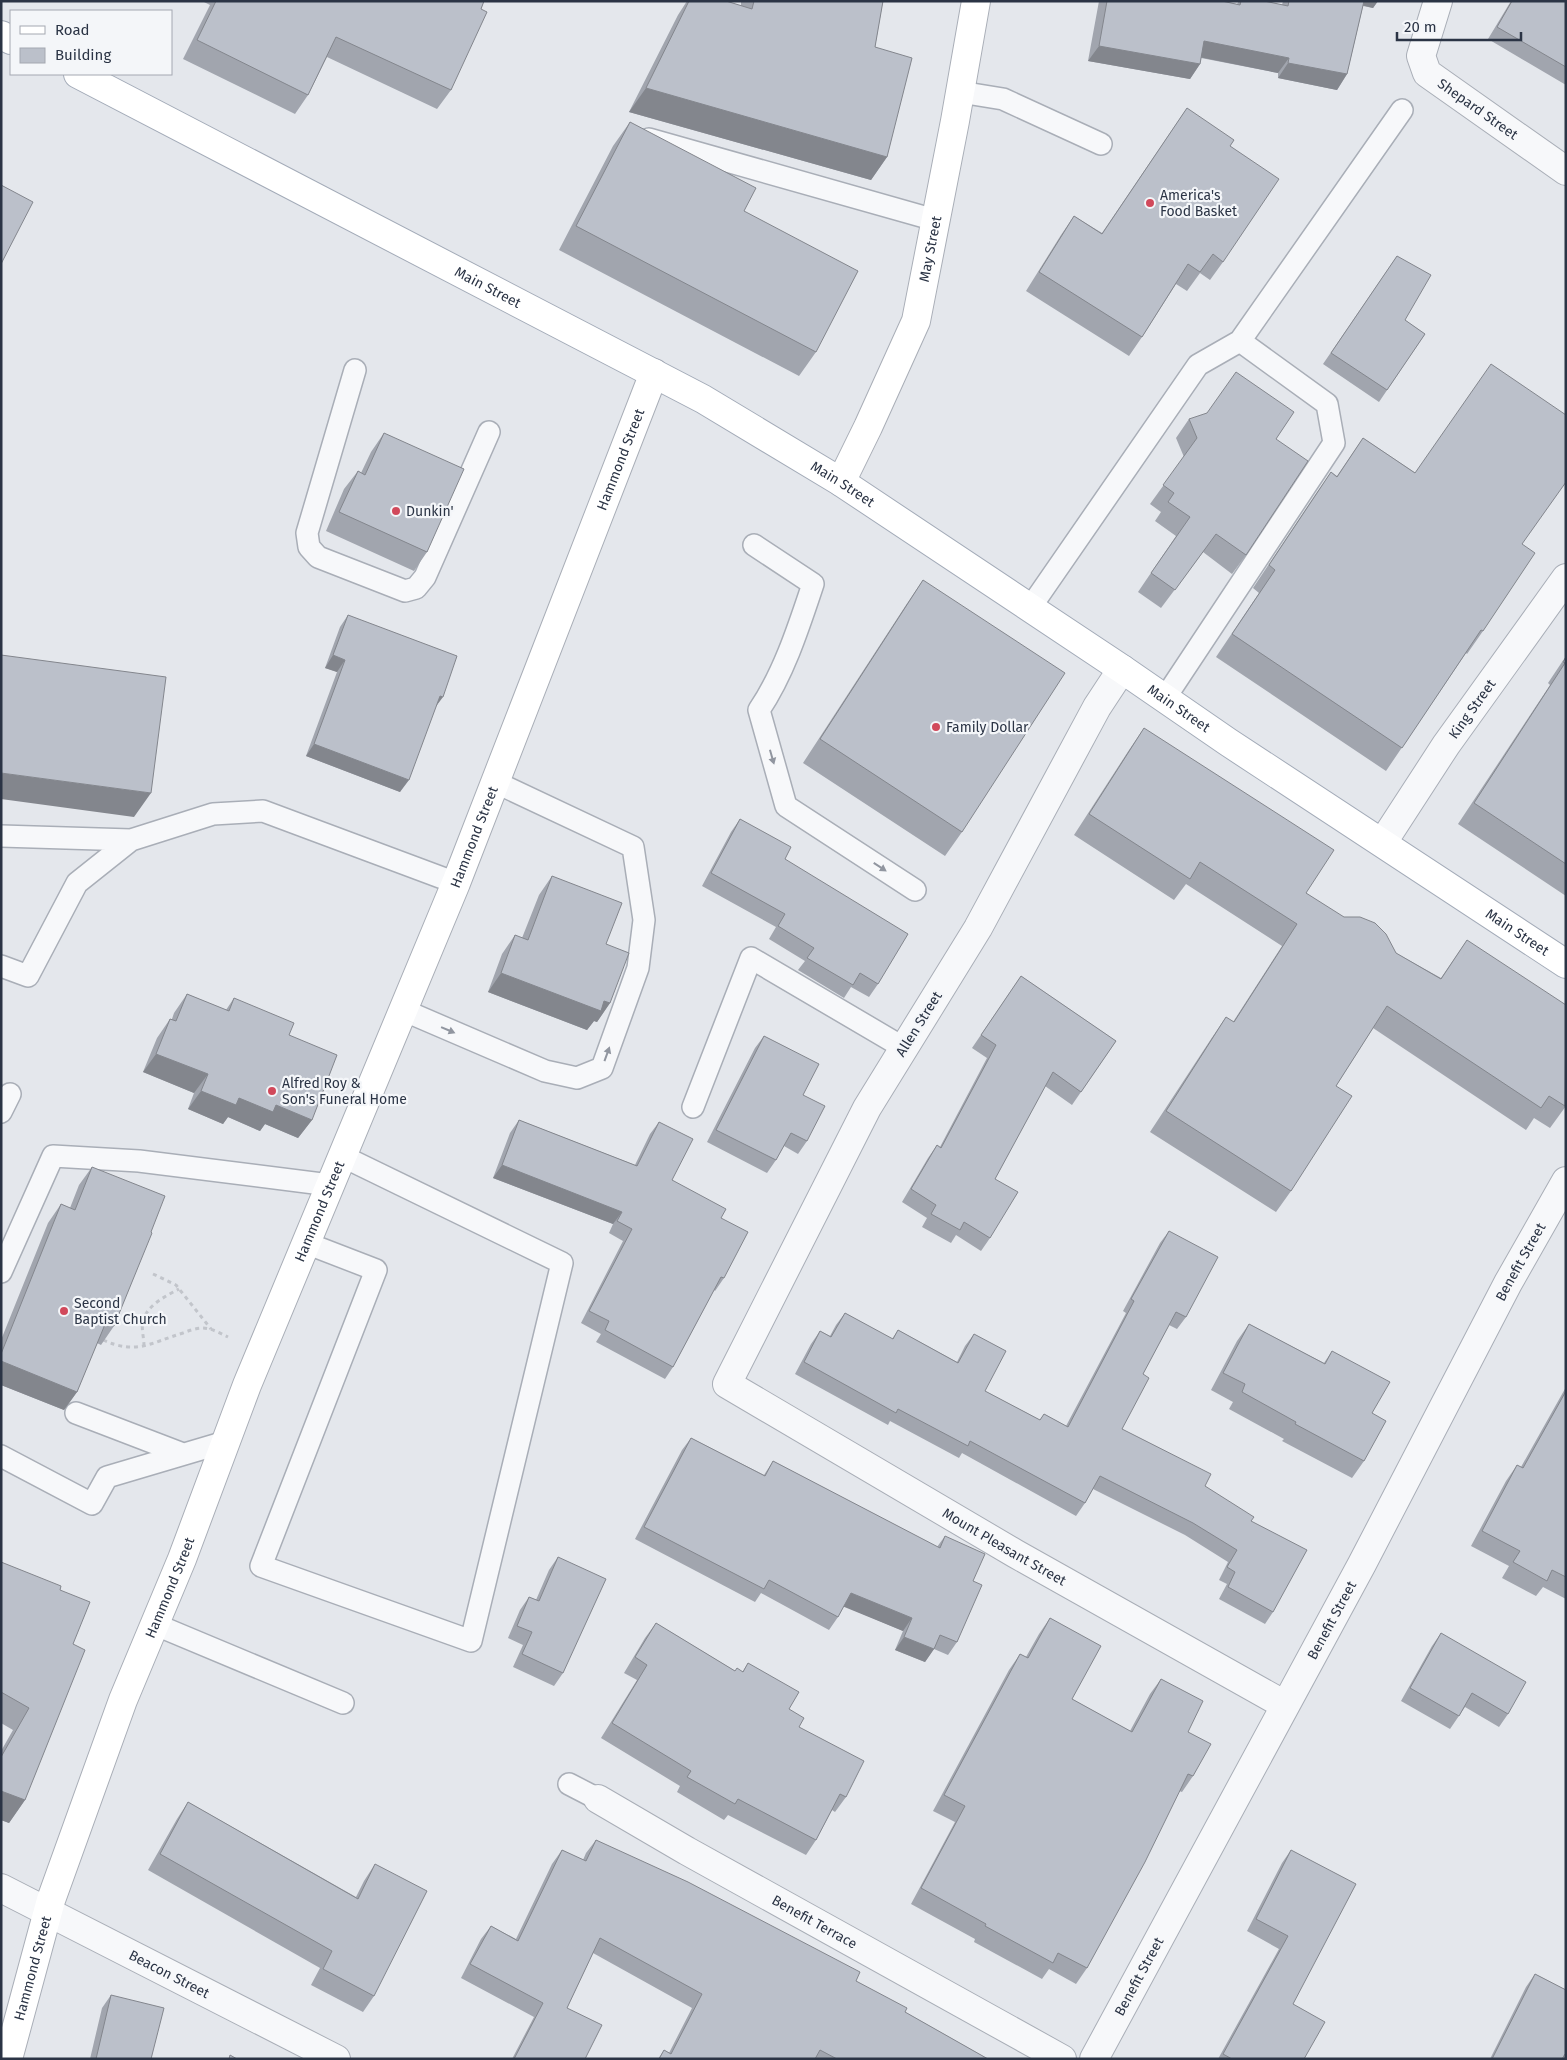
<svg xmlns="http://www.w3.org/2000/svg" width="1567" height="2060" font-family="'Fira Sans',sans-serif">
<rect width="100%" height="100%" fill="#e4e7ec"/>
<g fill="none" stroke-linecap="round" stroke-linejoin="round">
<defs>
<path id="lane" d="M 960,92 L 1003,99 L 1101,144
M 649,139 L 935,220
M 355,370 L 307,533 L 309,547 L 318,557 L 405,591 L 416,588 L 425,577 L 489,432
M 754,545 L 813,584 C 799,626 784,673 759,710 L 786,806 L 915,890
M 1030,608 L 1198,365 L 1240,341 L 1402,110
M 1165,698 L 1334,443 L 1327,404 L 1240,341
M 1,836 L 131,840 L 213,814 L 263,811 L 456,883
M 1,966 L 28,976 L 77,883 L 131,840
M 403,1010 L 545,1071 L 577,1078 L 602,1068 L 638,968 L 644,920 L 633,847 L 495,782
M 693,1107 L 751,958 L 904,1048
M 1,1112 L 10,1094
M 306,1243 L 376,1270 L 261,1566 L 471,1641 L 562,1263 L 342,1156
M 1,1272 L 53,1156 L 139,1161 L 330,1185
M 76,1413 L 183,1454
M 1,1456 L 92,1504 L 107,1477 L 225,1442
M 154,1624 L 343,1703
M 569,1784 L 598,1799"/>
<g id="street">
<path id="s1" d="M 1438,1 L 1421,56 L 1427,73 L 1566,171"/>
<path id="s2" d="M 1122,669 L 1097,707 L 978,928 L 867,1108 L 727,1384 L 1016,1554 L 1285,1705"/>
<path id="s3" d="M 1383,842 L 1446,745 L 1566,578"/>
<path id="s4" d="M 598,1799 L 687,1851 L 1062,2059"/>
<path id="s5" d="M 1,1888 L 336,2059"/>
<path id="s6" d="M 1094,2059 L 1362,1564 L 1508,1283 L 1566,1181"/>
</g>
<g id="secondary">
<path id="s7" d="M 841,482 L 868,427 L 916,321 L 955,121 L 976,1"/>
<path id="s8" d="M 8,2059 L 51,1900 L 123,1700 L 182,1559 L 247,1385 L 456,883 L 654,373"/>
</g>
<g id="primary">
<path d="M 1,35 L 11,40"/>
<path id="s9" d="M 78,74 L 703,399 L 841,482 L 1122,669 L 1228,742 L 1566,964"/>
</g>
</defs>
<use href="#lane" stroke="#a9aeb7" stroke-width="24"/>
<use href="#street" stroke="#a9aeb7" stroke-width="30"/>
<use href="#secondary" stroke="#a9aeb7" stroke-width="30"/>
<use href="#primary" stroke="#a3abb8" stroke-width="30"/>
<path stroke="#c2c5cb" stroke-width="3" stroke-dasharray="4 4" stroke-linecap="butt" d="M 153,1274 L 176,1285 L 211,1329
M 103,1340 C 137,1355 150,1343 183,1333 C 188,1331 196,1328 202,1328 C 211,1328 220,1333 228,1337
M 144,1346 C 144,1338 141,1328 143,1321 C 147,1305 166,1296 179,1289"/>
<use href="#lane" stroke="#f7f8fa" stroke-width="21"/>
<use href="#street" stroke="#f7f8fa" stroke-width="28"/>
<use href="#secondary" stroke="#fff" stroke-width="28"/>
<use href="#primary" stroke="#fff" stroke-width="28"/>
</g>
<path fill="#a1a5ae" d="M 202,1 L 484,1 L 481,9 L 451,90 L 437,109 L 327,57 L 308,95 L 295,114 L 183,59 L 210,5 Z
M 687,1 L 726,1 L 741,6 L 741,1 L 883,1 L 875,47 L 887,157 L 871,180 L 629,112 L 678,15 Z
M 1099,1 L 1222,1 L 1237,4 L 1239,1 L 1264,1 L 1282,5 L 1283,1 L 1378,1 L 1373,8 L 1363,6 L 1347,74 L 1337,90 L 1278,78 L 1278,73 L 1201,58 L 1200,64 L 1190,79 L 1088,61 Z
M 1511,1 L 1566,1 L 1566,85 L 1488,39 Z
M 1187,108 L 1230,146 L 1223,262 L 1210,280 L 1200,273 L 1187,291 L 1176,284 L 1142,337 L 1129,356 L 1026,291 L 1061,235 L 1074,216 L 1102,233 Z
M 630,122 L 744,211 L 816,352 L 799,376 L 559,250 L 613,146 Z
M 1397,256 L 1405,320 L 1425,334 L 1379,402 L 1323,364 Z
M 1189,419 L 1276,439 L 1246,555 L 1232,574 L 1203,552 L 1161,608 L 1138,592 L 1176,536 L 1155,521 L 1161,512 L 1150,504 L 1184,457 L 1176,438 Z
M 384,433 L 427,552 L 414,571 L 326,531 L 344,489 L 358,471 L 361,473 L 371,452 Z
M 1363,438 L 1522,544 L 1483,631 L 1467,654 L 1466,653 L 1386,771 L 1216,657 L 1259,593 L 1253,588 L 1315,495 L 1331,472 L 1337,476 Z
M 923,580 L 962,832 L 945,856 L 803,763 L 906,605 Z
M 348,615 L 436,705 L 400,792 L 306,756 L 337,672 L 325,668 L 340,627 Z
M 1566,656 L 1566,896 L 1458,824 L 1550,685 L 1548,683 Z
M 1144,728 L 1306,893 L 1396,953 L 1441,978 L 1467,940 L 1566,1106 L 1550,1128 L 1534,1118 L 1526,1130 L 1373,1028 L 1336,1086 L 1291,1191 L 1276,1212 L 1150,1132 L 1211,1039 L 1226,1017 L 1233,1022 L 1282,946 L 1186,884 L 1174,900 L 1074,835 L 1129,750 Z
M 740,819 L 785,859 L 878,984 L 869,997 L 851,987 L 844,998 L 798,970 L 805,961 L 769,939 L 776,927 L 702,886 L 731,832 Z
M 552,876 L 606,944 L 610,1003 L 597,1022 L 594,1021 L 587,1030 L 488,992 L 502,954 L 515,935 L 522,938 L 539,895 Z
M 1021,976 L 1116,1041 L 1072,1105 L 1045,1086 L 995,1179 L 990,1238 L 981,1251 L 956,1235 L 951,1243 L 922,1227 L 927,1218 L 902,1202 L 928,1158 L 937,1145 L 940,1147 L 987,1058 L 972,1048 Z
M 187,994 L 226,1010 L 234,998 L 289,1035 L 312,1120 L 298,1138 L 265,1124 L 260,1131 L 228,1117 L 223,1124 L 188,1109 L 194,1093 L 143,1072 L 157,1038 L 170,1019 L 172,1019 L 174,1013 Z
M 764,1036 L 803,1095 L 807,1141 L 798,1154 L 784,1146 L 776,1160 L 767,1173 L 707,1142 L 755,1048 Z
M 519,1120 L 635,1165 L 650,1134 L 659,1122 L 672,1180 L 721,1218 L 724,1278 L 715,1291 L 714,1290 L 673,1367 L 665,1379 L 596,1342 L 601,1334 L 581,1323 L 623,1241 L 609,1233 L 613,1224 L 493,1178 L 510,1133 Z
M 92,1167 L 151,1232 L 114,1326 L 101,1345 L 97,1343 L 77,1392 L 64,1410 L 1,1385 L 1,1340 L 48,1223 L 61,1204 L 70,1208 L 79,1185 Z
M 1169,1231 L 1186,1317 L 1177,1329 L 1169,1325 L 1143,1374 L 1122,1429 L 1205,1486 L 1251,1521 L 1273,1612 L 1265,1624 L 1219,1599 L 1227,1584 L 1219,1580 L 1228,1562 L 1185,1535 L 1093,1489 L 1085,1503 L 1076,1516 L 962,1453 L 959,1458 L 890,1421 L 888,1425 L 795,1374 L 811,1344 L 820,1331 L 830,1336 L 836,1325 L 845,1313 L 892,1339 L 898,1330 L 957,1362 L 965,1346 L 974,1334 L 985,1391 L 1040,1420 L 1044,1414 L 1066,1426 L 1126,1313 L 1123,1311 L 1160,1243 Z
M 1249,1324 L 1324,1363 L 1332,1351 L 1372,1413 L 1364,1461 L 1352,1478 L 1282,1441 L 1284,1439 L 1229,1409 L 1233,1402 L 1211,1390 L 1237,1341 Z
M 1566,1387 L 1566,1599 L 1543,1587 L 1536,1596 L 1502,1578 L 1509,1566 L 1471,1546 L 1506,1481 L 1517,1465 L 1521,1467 Z
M 691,1438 L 764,1475 L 773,1461 L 937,1547 L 945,1536 L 973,1581 L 957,1642 L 948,1655 L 934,1649 L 925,1662 L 895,1650 L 903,1631 L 844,1606 L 838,1617 L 829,1630 L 761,1593 L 755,1602 L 635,1539 L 682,1450 Z
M 558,1557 L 563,1673 L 554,1686 L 513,1667 L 523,1645 L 508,1638 L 520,1610 L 529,1597 L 536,1600 L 549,1570 Z
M 1,1562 L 60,1590 L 73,1644 L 25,1800 L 9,1823 L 1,1820 L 1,1751 L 13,1730 L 1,1723 Z
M 1050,1618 L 1072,1699 L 1130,1731 L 1150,1694 L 1161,1679 L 1188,1732 L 1193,1776 L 1182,1792 L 1179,1791 L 1087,1968 L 1076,1984 L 1049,1969 L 1042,1979 L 974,1942 L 975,1939 L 911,1904 L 955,1822 L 933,1811 L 1009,1670 L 1020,1654 L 1026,1657 L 1039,1634 Z
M 656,1623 L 735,1671 L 743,1671 L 748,1663 L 789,1709 L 799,1727 L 846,1797 L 835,1812 L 832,1810 L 816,1840 L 806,1855 L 728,1815 L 724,1820 L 677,1792 L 680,1786 L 601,1738 L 637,1680 L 624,1673 L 645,1638 Z
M 1441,1633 L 1508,1714 L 1499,1727 L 1465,1707 L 1450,1729 L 1401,1701 L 1432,1646 Z
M 188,1802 L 356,1897 L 364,1881 L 375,1864 L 374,1996 L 363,2012 L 311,1985 L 320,1968 L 148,1870 L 177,1819 Z
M 596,1840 L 856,1981 L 905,2012 L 988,2059 L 658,2059 L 664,2050 L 669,2053 L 692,2008 L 593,1953 L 567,2008 L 585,2059 L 512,2059 L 534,2017 L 461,1978 L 481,1939 L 491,1926 L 516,1939 L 552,1864 L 562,1850 L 583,1860 L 586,1853 Z
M 1291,1850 L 1293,2004 L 1304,2059 L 1218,2059 L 1279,1949 L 1247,1931 L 1282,1863 Z
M 1535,1974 L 1566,1990 L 1566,2059 L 1490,2059 L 1526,1987 Z
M 111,1995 L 151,2059 L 90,2059 L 102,2008 Z"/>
<path fill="#83868d" d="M 1359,1 L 1378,1 L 1373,8 L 1357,4 Z
M 1204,41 L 1289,58 L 1278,73 L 1194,56 Z
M 1099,46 L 1200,64 L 1190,79 L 1088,61 Z
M 1288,63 L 1347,74 L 1337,90 L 1278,78 Z
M 646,88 L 887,157 L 871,180 L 629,112 Z
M 333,655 L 345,660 L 337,672 L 325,668 Z
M 440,696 L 443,697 L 434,709 Z
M 314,744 L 409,780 L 400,792 L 306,756 Z
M 1,773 L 151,793 L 134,817 L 1,799 Z
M 501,973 L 604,1001 L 610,1003 L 597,1022 L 594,1021 L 587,1030 L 488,992 Z
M 156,1054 L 208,1074 L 194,1093 L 143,1072 Z
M 201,1091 L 276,1105 L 312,1120 L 298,1138 L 265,1124 L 260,1131 L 228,1117 L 223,1124 L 188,1109 Z
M 502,1165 L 622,1212 L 613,1224 L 493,1178 Z
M 1,1361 L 77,1392 L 64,1410 L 1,1385 Z
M 851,1593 L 912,1618 L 903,1631 L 842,1606 Z
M 904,1637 L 934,1649 L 925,1662 L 895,1650 Z
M 1,1791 L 25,1800 L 9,1823 L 1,1820 Z"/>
<path fill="#bbc0ca" stroke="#83868d" d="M 216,1 L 484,1 L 481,9 L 487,12 L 451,90 L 336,37 L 308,95 L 197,40 Z
M 689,1 L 726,1 L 752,9 L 754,1 L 883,1 L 875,47 L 912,58 L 887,157 L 646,88 Z
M 1107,1 L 1222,1 L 1240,5 L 1241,1 L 1264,1 L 1288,6 L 1289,1 L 1364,1 L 1347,74 L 1288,63 L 1289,58 L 1204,41 L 1200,64 L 1099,46 Z
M 1512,1 L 1566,1 L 1566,67 L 1497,27 Z
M 1187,108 L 1234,140 L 1230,146 L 1279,179 L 1223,262 L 1213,254 L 1200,272 L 1188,264 L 1142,337 L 1039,272 L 1074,216 L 1102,234 Z
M 630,122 L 756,188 L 744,211 L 858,271 L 816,352 L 576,226 Z
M 1,185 L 33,202 L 1,264 Z
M 1397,256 L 1431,275 L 1405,320 L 1425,334 L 1387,390 L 1331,353 Z
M 1491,364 L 1566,415 L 1566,482 L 1522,544 L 1535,553 L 1483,631 L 1481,630 L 1402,748 L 1232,634 L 1275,570 L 1269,565 L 1331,472 L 1337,477 L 1363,438 L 1415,473 Z
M 1236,372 L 1294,412 L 1276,439 L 1308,461 L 1246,555 L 1216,534 L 1175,590 L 1151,573 L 1190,517 L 1168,502 L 1174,493 L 1163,485 L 1197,438 L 1189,419 L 1207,413 Z
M 384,433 L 464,469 L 427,552 L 339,512 L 358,471 L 365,475 Z
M 923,580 L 1065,673 L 962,832 L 820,739 Z
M 348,615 L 457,656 L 443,697 L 440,696 L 409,780 L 314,744 L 345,660 L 333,655 Z
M 1,655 L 166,677 L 151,793 L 1,773 Z
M 1566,657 L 1566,864 L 1474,803 L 1565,663 L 1563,662 Z
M 1144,728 L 1334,850 L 1306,893 L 1344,917 L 1360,917 L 1375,923 L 1386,934 L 1396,953 L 1441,979 L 1467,940 L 1566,1005 L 1565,1106 L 1549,1096 L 1541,1108 L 1387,1006 L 1336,1086 L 1352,1096 L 1291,1191 L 1166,1111 L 1226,1017 L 1234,1022 L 1297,924 L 1200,862 L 1190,879 L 1089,814 Z
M 740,819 L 791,847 L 785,859 L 908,934 L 878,984 L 860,973 L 853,985 L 807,958 L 814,948 L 778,926 L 785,914 L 711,873 Z
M 552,876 L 622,903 L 606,944 L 629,953 L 610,1003 L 604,1001 L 601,1011 L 501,973 L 515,935 L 528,940 Z
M 1021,976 L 1116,1041 L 1081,1092 L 1053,1072 L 995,1179 L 1018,1192 L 990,1238 L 964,1222 L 960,1230 L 931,1214 L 936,1205 L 911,1189 L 937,1145 L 941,1148 L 996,1045 L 981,1035 Z
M 187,994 L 229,1011 L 234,998 L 294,1023 L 289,1035 L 337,1055 L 312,1120 L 276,1105 L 273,1112 L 239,1098 L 236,1105 L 201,1091 L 208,1074 L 156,1054 L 170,1019 L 176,1021 Z
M 764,1036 L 819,1064 L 803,1095 L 825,1106 L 807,1141 L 791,1133 L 776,1160 L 716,1130 Z
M 519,1120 L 637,1166 L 659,1122 L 693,1139 L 672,1180 L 726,1209 L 721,1218 L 748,1232 L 724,1278 L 721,1277 L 673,1367 L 605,1330 L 609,1321 L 589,1311 L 632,1229 L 617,1221 L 622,1212 L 502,1165 Z
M 92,1167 L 165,1196 L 151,1232 L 152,1233 L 114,1326 L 106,1322 L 77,1392 L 1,1361 L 1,1354 L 61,1204 L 75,1210 Z
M 1169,1231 L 1218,1257 L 1186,1317 L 1176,1312 L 1143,1374 L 1149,1378 L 1122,1429 L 1211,1474 L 1205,1486 L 1254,1517 L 1251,1521 L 1307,1550 L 1273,1612 L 1228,1587 L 1235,1572 L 1227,1567 L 1237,1550 L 1193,1523 L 1100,1476 L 1085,1503 L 970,1441 L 968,1446 L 898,1409 L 896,1413 L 804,1362 L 820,1331 L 831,1337 L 845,1313 L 893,1339 L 898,1330 L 958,1363 L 974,1334 L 1006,1351 L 985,1391 L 1040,1420 L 1044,1414 L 1068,1427 L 1134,1301 L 1131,1299 Z
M 1249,1324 L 1325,1364 L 1332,1351 L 1390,1382 L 1372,1413 L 1386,1421 L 1364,1461 L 1295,1424 L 1296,1422 L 1242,1392 L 1245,1384 L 1223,1373 Z
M 1566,1391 L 1566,1577 L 1552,1570 L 1547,1581 L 1513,1562 L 1520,1551 L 1482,1531 L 1517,1465 L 1523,1468 Z
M 691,1438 L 765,1476 L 773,1461 L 940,1548 L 945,1536 L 985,1554 L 973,1581 L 982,1585 L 957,1642 L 940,1635 L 934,1649 L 904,1637 L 912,1618 L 851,1593 L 838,1617 L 769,1580 L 764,1589 L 644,1527 Z
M 558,1557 L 606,1579 L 563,1673 L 522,1654 L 532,1632 L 517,1626 L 529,1597 L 539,1601 Z
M 1,1562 L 61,1586 L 60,1590 L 90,1602 L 73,1644 L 85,1650 L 25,1800 L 1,1791 L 1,1757 L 29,1708 L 1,1692 Z
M 1050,1618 L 1101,1646 L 1072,1699 L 1132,1732 L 1161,1679 L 1203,1701 L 1188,1732 L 1211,1744 L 1193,1776 L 1188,1774 L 1145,1862 L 1087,1968 L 1058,1953 L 1053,1963 L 985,1926 L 986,1924 L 921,1888 L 965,1806 L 944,1795 L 1020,1654 L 1028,1658 Z
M 656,1623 L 735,1671 L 737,1668 L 743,1672 L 748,1663 L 799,1692 L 789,1709 L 804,1718 L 799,1727 L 864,1761 L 846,1797 L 840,1794 L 816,1840 L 738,1799 L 735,1804 L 687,1777 L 691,1771 L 612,1723 L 647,1665 L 635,1657 Z
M 1441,1633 L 1526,1682 L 1508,1714 L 1472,1693 L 1459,1716 L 1410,1688 Z
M 188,1802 L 358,1899 L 375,1864 L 427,1891 L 374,1996 L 323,1969 L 332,1951 L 160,1854 Z
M 596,1840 L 688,1882 L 860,1972 L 856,1981 L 907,2008 L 905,2012 L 988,2059 L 837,2059 L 820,2050 L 815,2059 L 659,2059 L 664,2050 L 671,2054 L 702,1994 L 600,1938 L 567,2008 L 602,2025 L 585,2059 L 514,2059 L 543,2003 L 470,1964 L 491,1926 L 518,1941 L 562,1850 L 586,1861 Z
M 1291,1850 L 1356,1884 L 1293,2004 L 1325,2022 L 1304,2059 L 1232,2059 L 1223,2054 L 1288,1936 L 1256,1919 Z
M 1535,1974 L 1566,1990 L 1566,2054 L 1565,2054 L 1562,2059 L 1492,2059 Z
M 111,1995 L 164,2008 L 151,2059 L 96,2059 Z
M 230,2055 L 237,2059 L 229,2059 Z"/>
<defs><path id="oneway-solid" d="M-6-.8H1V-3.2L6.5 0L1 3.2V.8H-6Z" transform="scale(1.25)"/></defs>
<g fill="#9196a0">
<use href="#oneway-solid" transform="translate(772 757) rotate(74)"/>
<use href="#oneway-solid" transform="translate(880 867) rotate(33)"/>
<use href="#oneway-solid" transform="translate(448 1030) rotate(23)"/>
<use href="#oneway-solid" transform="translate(607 1054) rotate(-70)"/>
</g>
<g fill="#d1495b" stroke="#f4f6f9" stroke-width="2">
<circle cx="1150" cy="203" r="5"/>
<circle cx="396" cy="511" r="5"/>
<circle cx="936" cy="727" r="5"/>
<circle cx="272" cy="1091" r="5"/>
<circle cx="64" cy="1311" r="5"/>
</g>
<g text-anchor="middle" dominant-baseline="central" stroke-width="4.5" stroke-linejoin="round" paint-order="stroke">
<g font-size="14" fill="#2b3445" stroke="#f4f6f9">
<text stroke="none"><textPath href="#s1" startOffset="138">Shepard Street</textPath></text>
<text stroke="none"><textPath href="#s7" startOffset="251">May Street</textPath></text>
<text stroke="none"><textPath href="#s9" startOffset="462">Main Street</textPath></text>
<text stroke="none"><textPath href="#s8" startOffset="1714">Hammond Street</textPath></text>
<text stroke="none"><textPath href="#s9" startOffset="868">Main Street</textPath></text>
<text stroke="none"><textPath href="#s9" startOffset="1272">Main Street</textPath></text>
<text stroke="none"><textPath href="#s3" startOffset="160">King Street</textPath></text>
<text stroke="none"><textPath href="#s8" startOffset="1309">Hammond Street</textPath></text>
<text stroke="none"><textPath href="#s9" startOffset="1678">Main Street</textPath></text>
<text transform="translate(919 1024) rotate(-58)">Allen Street</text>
<text stroke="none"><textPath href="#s8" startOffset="904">Hammond Street</textPath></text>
<text stroke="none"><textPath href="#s6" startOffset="904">Benefit Street</textPath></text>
<text stroke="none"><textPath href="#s2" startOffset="1139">Mount Pleasant Street</textPath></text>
<text stroke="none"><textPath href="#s8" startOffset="499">Hammond Street</textPath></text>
<text stroke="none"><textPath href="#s6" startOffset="499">Benefit Street</textPath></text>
<text stroke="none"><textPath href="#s4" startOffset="249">Benefit Terrace</textPath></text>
<text stroke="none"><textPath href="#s8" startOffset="94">Hammond Street</textPath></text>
<text stroke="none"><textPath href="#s5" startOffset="189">Beacon Street</textPath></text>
<text stroke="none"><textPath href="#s6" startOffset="94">Benefit Street</textPath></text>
</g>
<g font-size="14" fill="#2b3445" stroke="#f4f6f9" text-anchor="start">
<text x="1160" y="195">America's<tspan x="1160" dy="16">Food Basket</tspan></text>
<text x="406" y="511">Dunkin'</text>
<text x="946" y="727">Family Dollar</text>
<text x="282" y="1083">Alfred Roy &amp;<tspan x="282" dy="16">Son's Funeral Home</tspan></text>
<text x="74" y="1303">Second<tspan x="74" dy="16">Baptist Church</tspan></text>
</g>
</g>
<rect width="1567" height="2060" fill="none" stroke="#2b3445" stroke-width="5"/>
<rect x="10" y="10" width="162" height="65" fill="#f4f6f9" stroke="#a4a8b1"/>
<rect x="20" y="26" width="25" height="8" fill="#ffffff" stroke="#a4a8b1"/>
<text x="55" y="35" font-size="15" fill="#2b3445">Road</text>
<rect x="20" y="48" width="25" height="15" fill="#bbc0ca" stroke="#a4a8b1"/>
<text x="55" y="60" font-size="15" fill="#2b3445">Building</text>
<path d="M1397 32v8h124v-8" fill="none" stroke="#2b3445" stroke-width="2.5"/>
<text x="1404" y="32" font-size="15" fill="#2b3445" stroke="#f4f6f9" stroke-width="4" paint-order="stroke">20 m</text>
</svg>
